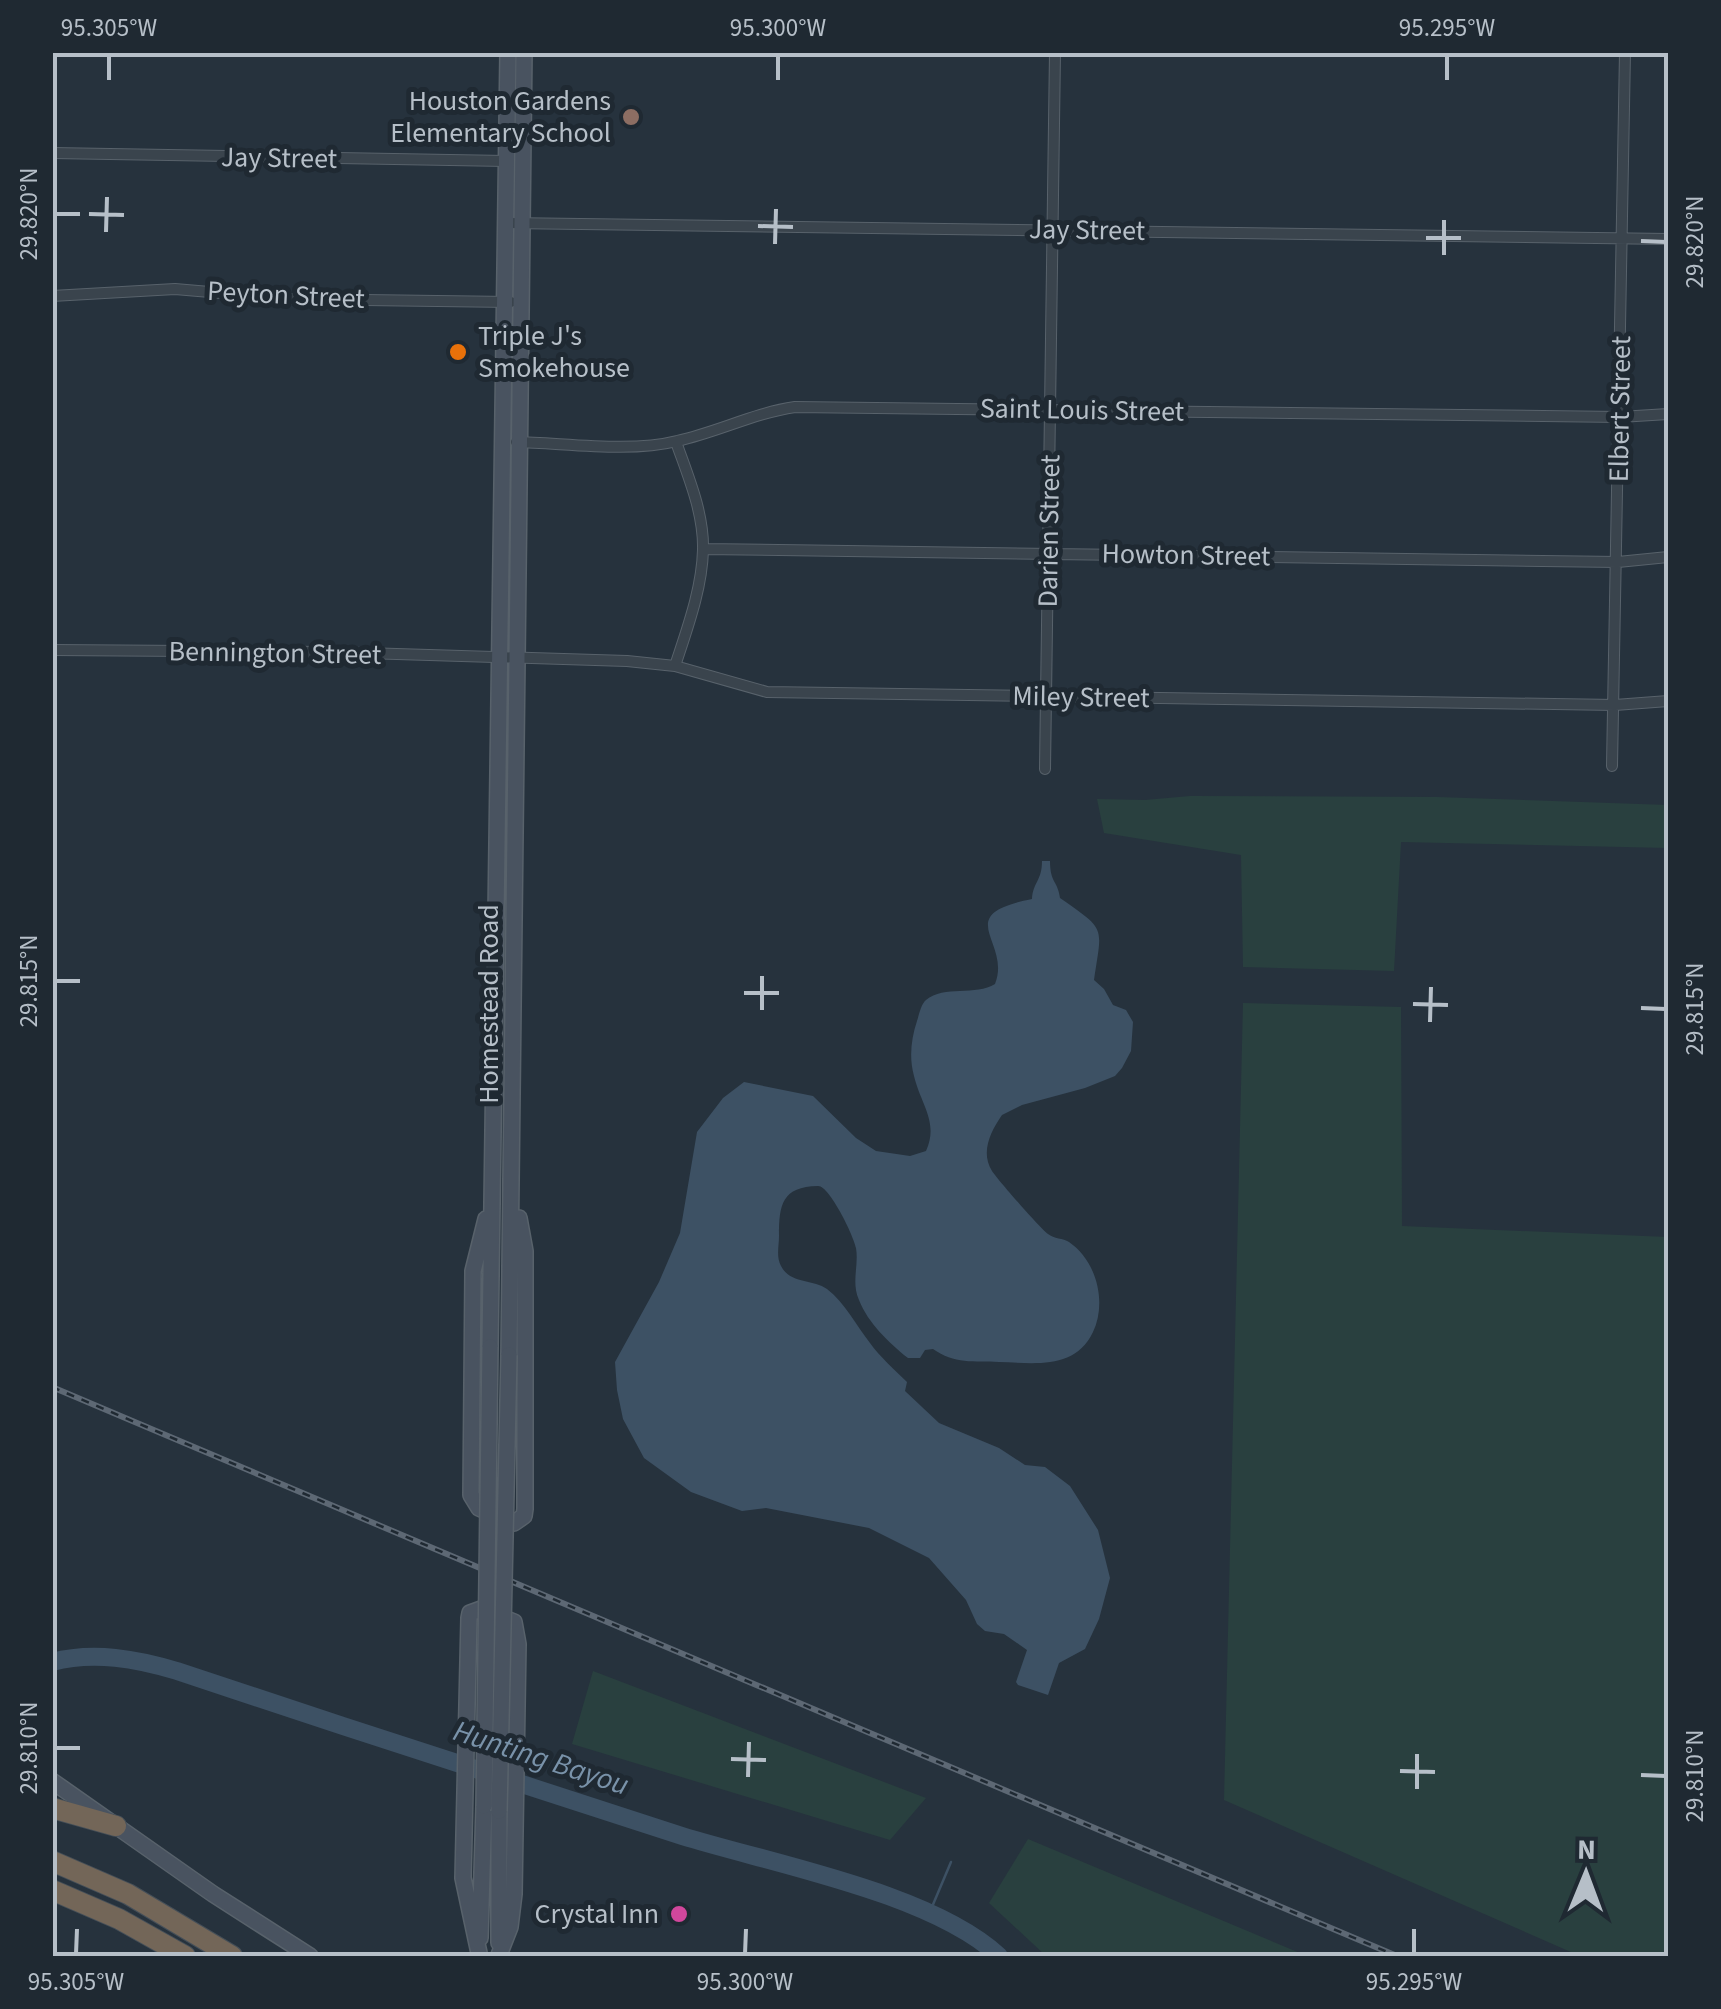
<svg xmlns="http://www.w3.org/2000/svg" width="1721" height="2009" font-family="'Source Sans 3',sans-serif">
<rect width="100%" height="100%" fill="#26323d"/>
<path fill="#29403f" d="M 1190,796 L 1437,797 L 1668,805 L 1668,848 L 1401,842 L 1394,971 L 1243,967 L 1241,855 L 1104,833 L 1097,799 L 1145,800 Z
M 1243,1003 L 1401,1007 L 1402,1226 L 1668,1237 L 1668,1956 L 1580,1956 L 1224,1800 Z
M 593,1671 L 926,1798 L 890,1840 L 572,1744 Z
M 1028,1839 L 1307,1956 L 1046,1956 L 989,1903 Z"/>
<path fill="#3d5164" d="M 1042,861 L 1050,861 C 1050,883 1058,881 1060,898 C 1107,931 1102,925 1094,980 L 1104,989 L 1113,1005 L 1126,1010 L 1133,1022 L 1131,1051 L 1122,1068 L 1115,1076 L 1085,1088 L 1022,1105 L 1002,1115 C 991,1131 980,1152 992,1171 C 998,1180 1040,1228 1048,1234 C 1054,1239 1063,1238 1069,1242 C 1097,1261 1107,1303 1093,1332 C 1075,1370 1035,1363 999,1362 C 974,1361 954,1364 933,1349 L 925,1350 L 920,1358 L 908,1358 C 889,1343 868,1323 859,1300 C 851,1282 859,1266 856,1248 C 854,1236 829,1185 818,1186 C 782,1187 779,1204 779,1236 C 779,1246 776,1257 781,1266 C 790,1284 813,1279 827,1289 C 845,1303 856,1325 870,1343 C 880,1357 894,1369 907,1382 L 905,1391 L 939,1423 L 999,1448 L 1025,1465 L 1045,1467 L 1070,1486 L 1098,1530 L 1110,1578 L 1099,1619 L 1085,1649 L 1059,1663 L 1048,1695 L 1018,1685 L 1016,1682 L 1027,1650 L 1004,1634 L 985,1631 L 977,1624 L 966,1600 L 929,1558 L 869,1528 L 766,1508 L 742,1511 L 691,1492 L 644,1458 L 623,1419 L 617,1390 L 615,1362 L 659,1282 L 680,1233 L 697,1132 L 723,1098 L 744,1082 L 813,1096 L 856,1138 L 876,1151 L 910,1156 L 926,1151 C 939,1122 921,1105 914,1076 C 909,1058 911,1039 917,1021 C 919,1015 921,1004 926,1000 C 944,985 976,996 995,984 C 1012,941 949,915 1032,899 C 1033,882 1042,881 1042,861 Z"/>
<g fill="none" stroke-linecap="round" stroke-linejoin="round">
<path stroke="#3d5164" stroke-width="2.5" d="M 929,1914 L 951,1862"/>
<path stroke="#3d5164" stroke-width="18" d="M 52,1662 C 94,1651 137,1659 177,1671 C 345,1727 513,1782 682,1836 C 773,1864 931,1893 999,1956"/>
<defs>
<path id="street" d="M 52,153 L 506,161
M 506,223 L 1668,239
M 52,296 L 175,289 L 292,299 L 511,302
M 516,442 C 565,443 630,453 677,441 C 718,432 754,413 795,407 L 1620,417 L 1668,414
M 703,549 L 1618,562 L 1668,557
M 52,650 L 332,652 L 627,661 L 675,666 L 767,692 L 1615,705 L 1668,701
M 675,666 C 687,629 702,589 703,550 C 704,513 688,476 676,442
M 1612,766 L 1625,52
M 1045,769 L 1055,52"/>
<path id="secondary" d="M 486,1219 L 473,1271 L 471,1495 L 479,1508 L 514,1523 L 524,1516 L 525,1509 L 525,1251 L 519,1218
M 490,1347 L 508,52
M 509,1355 L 524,52
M 52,1781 L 213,1894 L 310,1956
M 499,1811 L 499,1943
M 480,1938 L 484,1806
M 479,1953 L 463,1878 L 469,1618 L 470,1613 L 481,1609 L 514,1622 L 518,1644 L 514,1894 L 510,1927 L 499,1955"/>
<path id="highway" d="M 52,1808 L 116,1826
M 52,1861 L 128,1894 L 232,1956
M 52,1890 L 119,1919 L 185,1956"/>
</defs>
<use href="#street" stroke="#58626b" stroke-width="12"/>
<use href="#secondary" stroke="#58626b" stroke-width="18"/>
<use href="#highway" stroke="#454f58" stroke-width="22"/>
<use href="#street" stroke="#3a444d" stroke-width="10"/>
<use href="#secondary" stroke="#495360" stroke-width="15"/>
<use href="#highway" stroke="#736658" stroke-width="20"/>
<defs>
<path id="rail" d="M 52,1387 L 1397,1956"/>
</defs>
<use href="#rail" stroke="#5d6874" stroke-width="6"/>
<use href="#rail" stroke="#1f2932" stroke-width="2.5" stroke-dasharray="8" stroke-linecap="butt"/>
<defs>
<path id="secondary-bridge" d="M 484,1806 L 490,1347
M 499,1811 L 509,1355"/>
</defs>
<use href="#secondary-bridge" stroke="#58626b" stroke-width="18" stroke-linecap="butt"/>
<use href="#secondary-bridge" stroke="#495360" stroke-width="15"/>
</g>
<path fill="none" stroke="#b6bfc8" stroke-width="4" d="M 109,80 L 109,55M 778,80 L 778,55M 1447,80 L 1447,55M 55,214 L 80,214M 89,214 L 124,215M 758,226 L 793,227M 106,232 L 107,197M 1426,238 L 1461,238M 1641,241 L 1666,242M 775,244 L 776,209M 1444,255 L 1444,220M 55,981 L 80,981M 744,993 L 779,993M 1413,1004 L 1448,1005M 1641,1008 L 1666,1009M 762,1010 L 762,976M 1430,1022 L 1431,987M 55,1748 L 80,1748M 731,1759 L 766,1760M 1400,1771 L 1435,1772M 1641,1775 L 1666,1776M 748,1777 L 749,1742M 1417,1789 L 1417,1754M 76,1954 L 77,1929M 745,1954 L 746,1929M 1414,1954 L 1414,1929"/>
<circle fill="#8d6e63" stroke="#1f2932" stroke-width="4" cx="631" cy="117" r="10"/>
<circle fill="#e8710a" stroke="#1f2932" stroke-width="4" cx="458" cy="352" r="10"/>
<circle fill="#d1479c" stroke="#1f2932" stroke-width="4" cx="679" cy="1914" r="10"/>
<g text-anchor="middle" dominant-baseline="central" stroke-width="10" stroke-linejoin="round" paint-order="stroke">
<g font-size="28" fill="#b6bfc8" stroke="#1f2932" text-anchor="end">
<text x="611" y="101">Houston Gardens<tspan x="611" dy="32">Elementary School</tspan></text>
<text x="478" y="336" text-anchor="start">Triple J's<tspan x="478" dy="32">Smokehouse</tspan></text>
<text x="659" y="1914">Crystal Inn</text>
</g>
<g font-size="28" fill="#b6bfc8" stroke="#1f2932">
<text transform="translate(279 158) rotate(1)">Jay Street</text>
<text transform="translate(1087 230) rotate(1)">Jay Street</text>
<text transform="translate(286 295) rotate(3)">Peyton Street</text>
<text transform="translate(1620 409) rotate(-89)">Elbert Street</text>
<text transform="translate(1082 410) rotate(1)">Saint Louis Street</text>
<text transform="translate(1049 531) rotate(-89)">Darien Street</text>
<text transform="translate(1186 555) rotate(1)">Howton Street</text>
<text transform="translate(275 653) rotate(1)">Bennington Street</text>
<text transform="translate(1081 697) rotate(1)">Miley Street</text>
<text transform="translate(489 1004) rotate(-90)">Homestead Road</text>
</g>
<g font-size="30" font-style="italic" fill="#7992a9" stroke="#1f2932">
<text transform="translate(541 1758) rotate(18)">Hunting Bayou</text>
</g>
</g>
<rect width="1721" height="2009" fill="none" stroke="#1f2932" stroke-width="110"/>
<g transform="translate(1586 1874) rotate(1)" stroke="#1f2932" stroke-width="8" paint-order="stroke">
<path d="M0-8L18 38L0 25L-18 38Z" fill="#b6bfc8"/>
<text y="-15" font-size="28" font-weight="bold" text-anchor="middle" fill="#b6bfc8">N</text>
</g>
<rect x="55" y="55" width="1611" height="1899" fill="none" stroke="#b6bfc8" stroke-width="4"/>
<g font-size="25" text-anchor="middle" fill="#b6bfc8">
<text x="109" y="36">95.305°W</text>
<text x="778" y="36">95.300°W</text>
<text x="1447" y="36">95.295°W</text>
<text transform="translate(28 214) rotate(-90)" y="9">29.820°N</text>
<text transform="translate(1694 242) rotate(-90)" y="9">29.820°N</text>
<text transform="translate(28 981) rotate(-90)" y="9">29.815°N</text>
<text transform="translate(1694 1009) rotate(-90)" y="9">29.815°N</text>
<text transform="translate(28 1748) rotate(-90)" y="9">29.810°N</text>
<text transform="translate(1694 1776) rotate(-90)" y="9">29.810°N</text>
<text x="76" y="1990">95.305°W</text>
<text x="745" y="1990">95.300°W</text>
<text x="1414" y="1990">95.295°W</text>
</g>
</svg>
